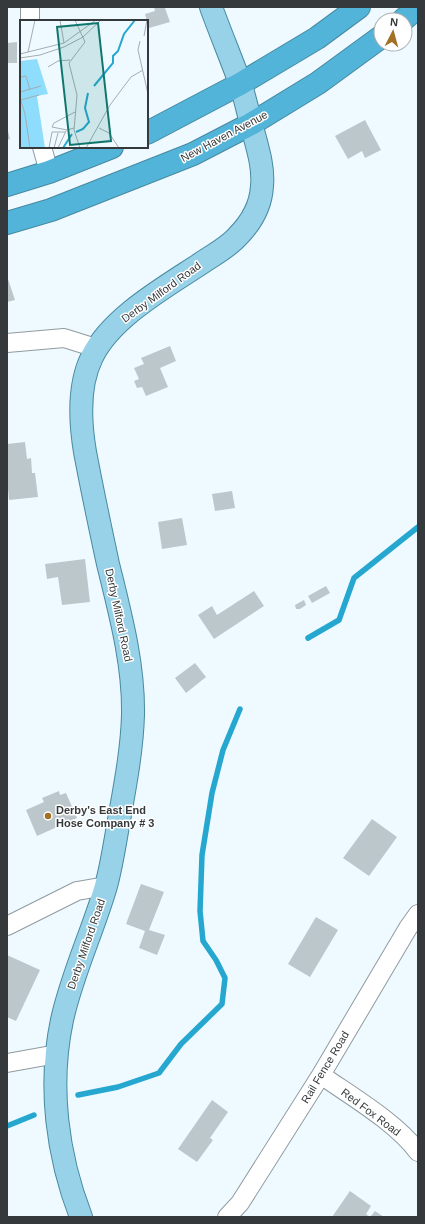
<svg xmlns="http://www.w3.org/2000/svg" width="425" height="1224" font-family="Arial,sans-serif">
<rect width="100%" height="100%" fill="#eefaff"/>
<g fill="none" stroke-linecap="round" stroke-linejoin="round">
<path stroke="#25a7d0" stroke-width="5.5" d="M 308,638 L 339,620 L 354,578 L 418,527
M 78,1095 L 118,1087 L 159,1073 L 181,1044 L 222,1004 L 225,978 L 216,960 L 203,941 L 200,911 L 202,855 L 212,793 L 223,750 L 240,709
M 7,1126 L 34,1115"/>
</g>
<path fill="#bcc7cc" d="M 154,7 L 165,8 L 170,22 L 149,28 L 145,14 L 155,11 Z
M 17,42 L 17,63 L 7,63 L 7,43 Z
M 365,120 L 381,150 L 365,158 L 362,151 L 348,159 L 335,136 Z
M 7,127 L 10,139 L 7,140 Z
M 7,276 L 15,300 L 7,302 Z
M 170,346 L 176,361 L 160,368 L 168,387 L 146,396 L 142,387 L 137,388 L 134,381 L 139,379 L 134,368 L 144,364 L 141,358 Z
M 25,442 L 27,459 L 31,458 L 32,473 L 35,473 L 38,497 L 9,500 L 7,478 L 7,444 Z
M 232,491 L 235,508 L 215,511 L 212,494 Z
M 182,518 L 187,545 L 162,549 L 158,522 Z
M 85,559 L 90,602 L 62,605 L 58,577 L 47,579 L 45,564 Z
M 326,586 L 330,593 L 312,603 L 308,596 Z
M 254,591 L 264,606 L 214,639 L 198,615 L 212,606 L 217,615 Z
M 304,600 L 306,605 L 300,609 L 296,609 L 295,605 Z
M 195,663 L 206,677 L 186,693 L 175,678 Z
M 59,791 L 60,795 L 66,793 L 77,818 L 37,836 L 26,810 L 44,802 L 42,798 Z
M 372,819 L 397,837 L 369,876 L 343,858 Z
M 141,884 L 164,892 L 149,930 L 165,935 L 157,955 L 139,948 L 145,931 L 126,924 Z
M 316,917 L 338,930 L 310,977 L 288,964 Z
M 7,955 L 40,970 L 16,1021 L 7,1017 Z
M 212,1100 L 228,1112 L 210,1138 L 213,1140 L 197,1162 L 178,1149 Z
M 350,1191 L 371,1206 L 366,1214 L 370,1217 L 375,1211 L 384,1217 L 332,1217 Z"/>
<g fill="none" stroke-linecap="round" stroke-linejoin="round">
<defs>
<path id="minor" d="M 30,7 L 30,21
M 42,147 L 49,172
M 7,343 L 64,338 L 96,348
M 7,926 L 77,891 L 106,886
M 7,1063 L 57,1054
M 321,1075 C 351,1096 397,1123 418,1152
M 227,1217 L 240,1203 L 321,1075 L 408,928 L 418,914"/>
<path id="major" d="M 81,1217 C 57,1155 48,1086 62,1020 C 72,974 93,931 106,886 C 112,864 115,842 119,820 C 125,786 132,750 133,715 C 134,664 120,613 108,564 C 100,527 92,489 85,452 C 80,422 78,385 92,357 C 111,317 167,286 203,262 C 215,254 228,247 237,237 C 251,223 261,205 262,186 C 264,167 257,146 252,127 C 248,113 245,97 240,83 C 231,58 220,32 211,7"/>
<path id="highway" d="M 403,20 L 418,7
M 147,133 L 240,84 L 317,38 L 359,7
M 7,185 L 49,172 L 112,147
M 7,223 L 51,210 L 193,154 L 251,124 L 318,83 L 381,37"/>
</defs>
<use href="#minor" stroke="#909b9f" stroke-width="20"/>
<use href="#major" stroke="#4889a1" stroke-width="24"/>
<use href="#highway" stroke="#4889a1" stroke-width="24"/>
<use href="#minor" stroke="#fff" stroke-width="18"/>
<use href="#major" stroke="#97d2e8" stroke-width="22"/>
<use href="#highway" stroke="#52b4d8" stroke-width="22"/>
</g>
<circle fill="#a17225" stroke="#fff" stroke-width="1.5" cx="48" cy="816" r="4"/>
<g text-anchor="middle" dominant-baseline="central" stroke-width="3" stroke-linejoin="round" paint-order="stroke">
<g font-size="11" fill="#35393b" stroke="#fff">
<text transform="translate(224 136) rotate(-28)">New Haven Avenue</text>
<text transform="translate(161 292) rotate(-36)">Derby Milford Road</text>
<text transform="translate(119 615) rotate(78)">Derby Milford Road</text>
<text transform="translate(86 944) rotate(-71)">Derby Milford Road</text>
<text transform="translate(325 1067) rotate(-59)">Rail Fence Road</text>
<text transform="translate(371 1112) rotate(37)">Red Fox Road</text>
</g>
<g font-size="11" font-weight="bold" fill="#35393b" stroke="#fff" text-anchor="start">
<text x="56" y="810">Derby's East End<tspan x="56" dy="13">Hose Company # 3</tspan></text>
</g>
</g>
<g transform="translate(20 20)">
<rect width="128" height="128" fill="#eefaff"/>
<path d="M 17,39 L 28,74 L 17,76 L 25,128 L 0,128 L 0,41 Z" fill="#8fddfc"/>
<path fill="none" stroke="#25a7d0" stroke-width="2" d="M 74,66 L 93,43 L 93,36 L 98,31 L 104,14 L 115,0M 56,112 L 63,109 L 69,102 L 65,88 L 68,73M 43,128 L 52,114"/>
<path fill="none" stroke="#a4adb1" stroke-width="1" d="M 40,0 L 44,23M 55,0 L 65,22 L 49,43 L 57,75 L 54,110 L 60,128M 124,16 L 127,0M 120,21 L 118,30 L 128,74M 8,32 L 15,0M 0,34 L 44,23 L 76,0M 0,38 L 20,35 L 44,27 L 63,17 L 81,0M 28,47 L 38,41 L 50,40M 0,57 L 6,56 L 10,70M 0,72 L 21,66M 0,78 L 5,94 L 10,128M 1,80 L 19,75M 54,108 L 47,110 L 32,107 L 34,103 L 55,92M 79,108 L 89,113 L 99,128M 29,128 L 32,112 L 45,112M 34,128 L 38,113M 38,128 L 46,111M 66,128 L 90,85 L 111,57 L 123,50"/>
<path fill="#0f766e" fill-opacity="0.15" stroke="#0f766e" stroke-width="2" d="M 78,3 L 91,121 L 50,125 L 37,7 Z"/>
<rect width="128" height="128" fill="none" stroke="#35393b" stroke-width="2"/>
</g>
<rect width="425" height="1224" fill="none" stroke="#35393b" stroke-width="16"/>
<g transform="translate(393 32) rotate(6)"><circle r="19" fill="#ffffff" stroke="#aeb0b1"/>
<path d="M0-3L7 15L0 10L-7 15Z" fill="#a17225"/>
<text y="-6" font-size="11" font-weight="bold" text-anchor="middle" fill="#35393b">N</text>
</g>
</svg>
